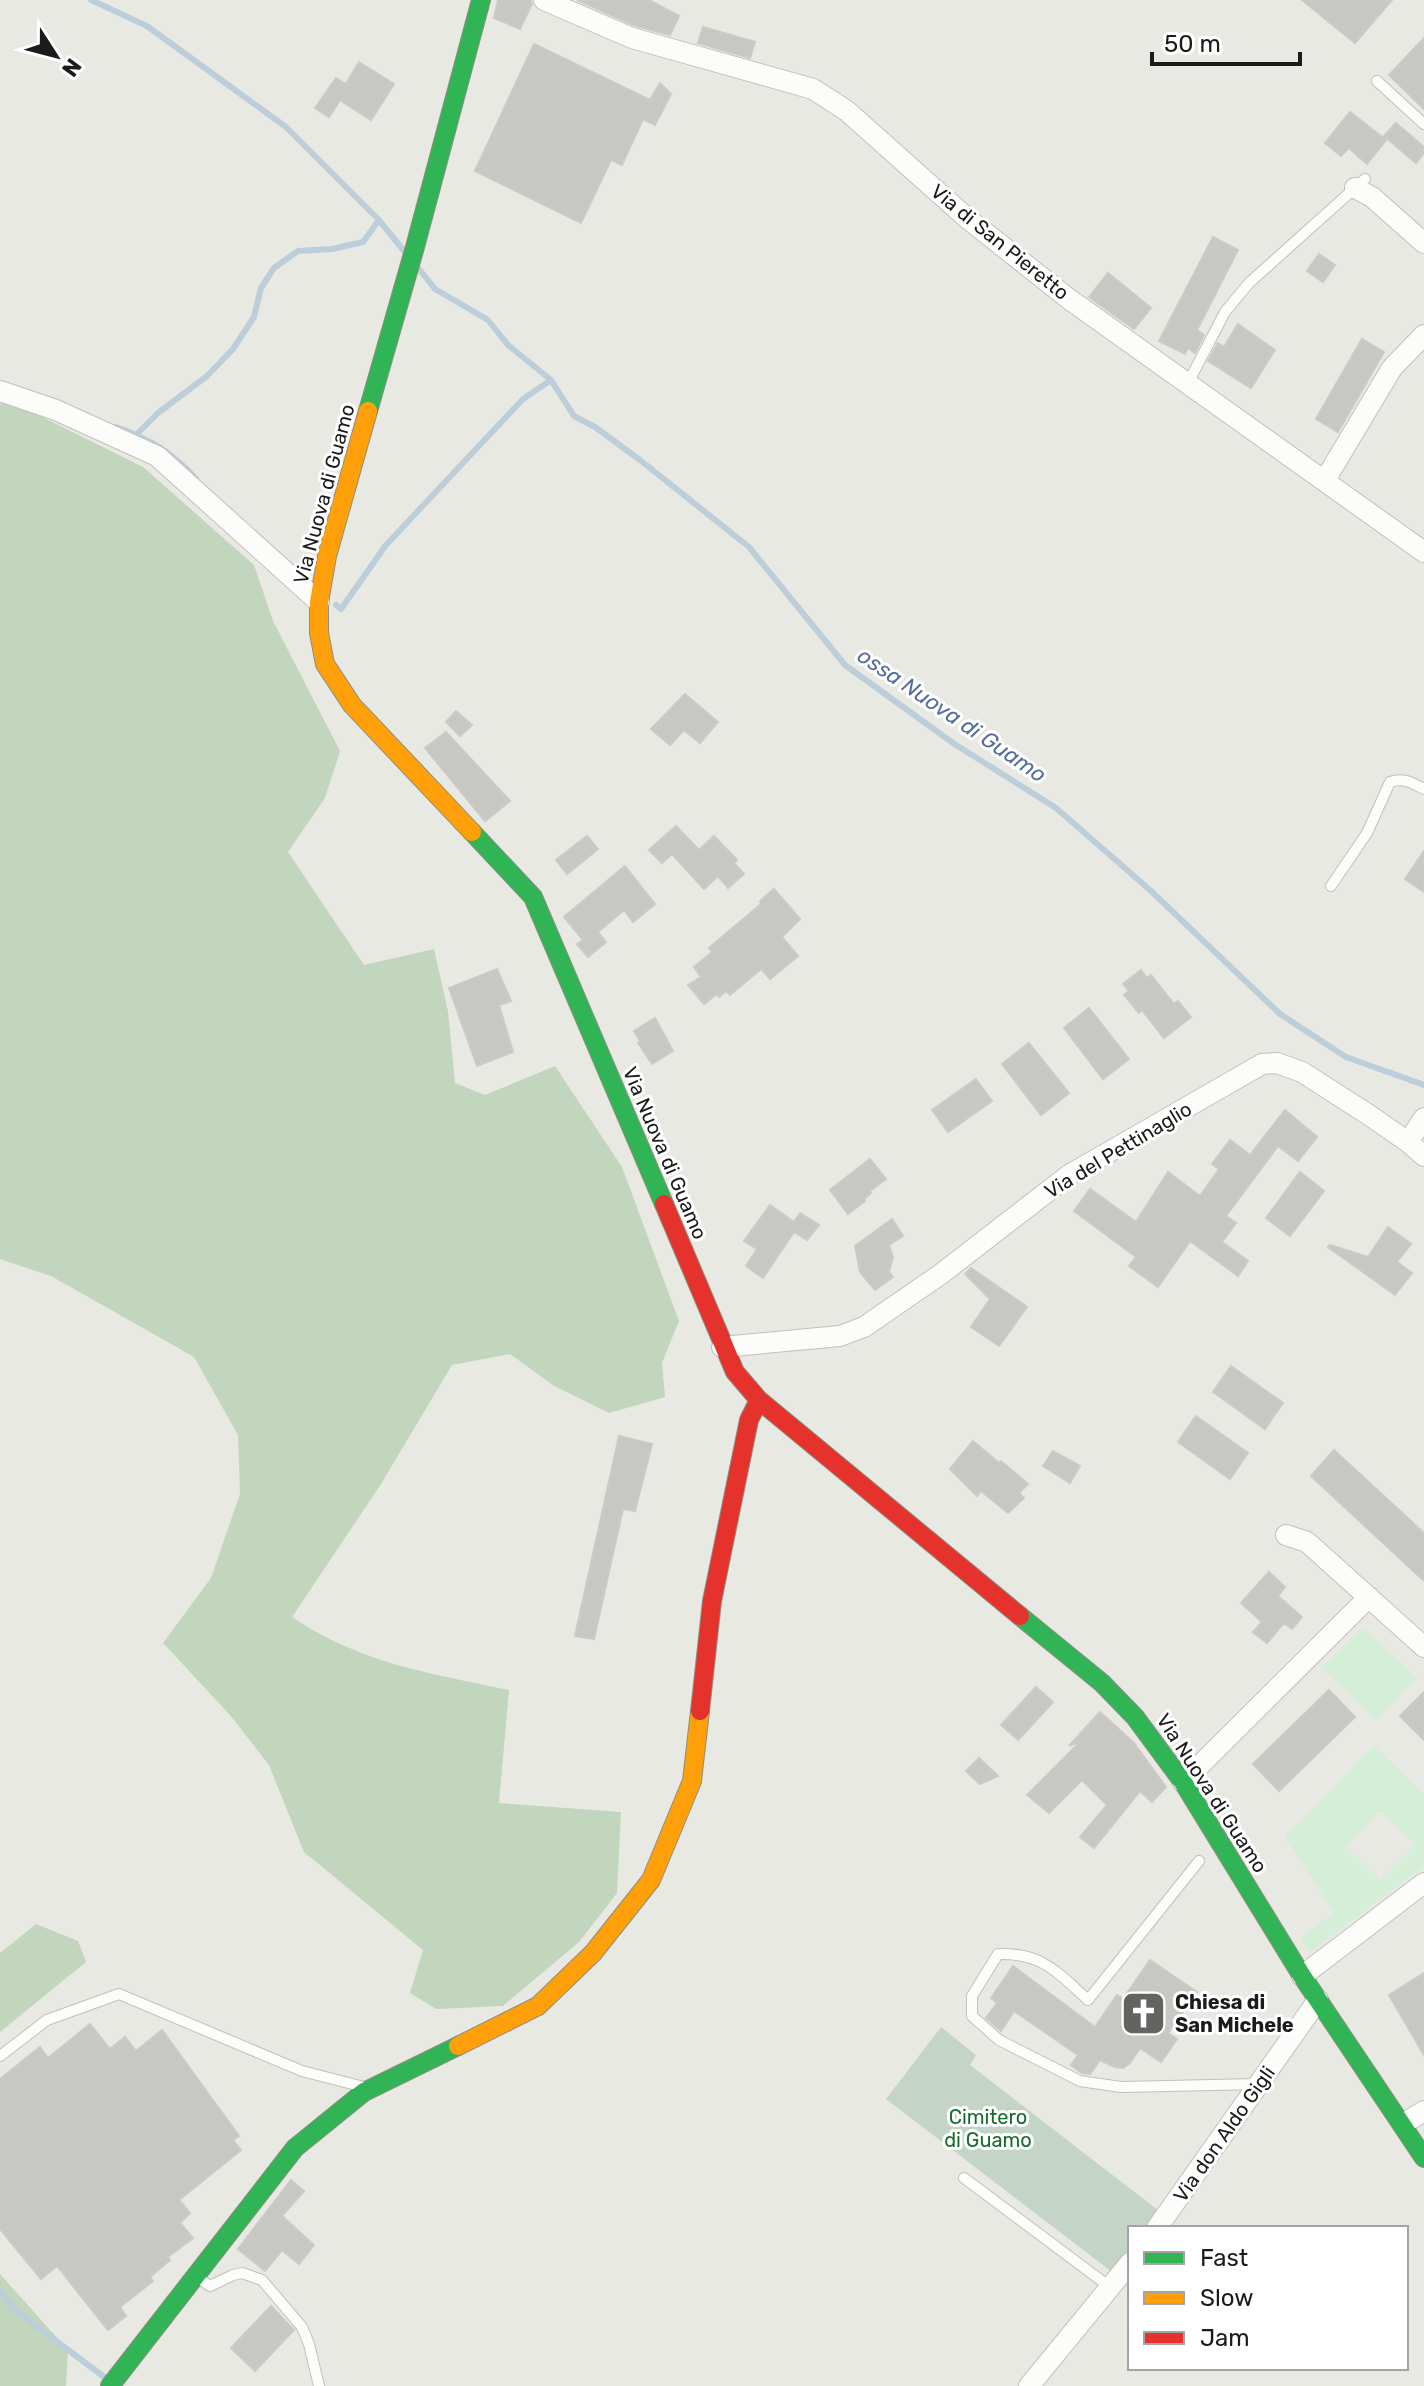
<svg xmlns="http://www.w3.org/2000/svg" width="1424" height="2386" font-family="Rubik,sans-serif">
<rect width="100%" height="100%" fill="#e9e9e4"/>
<path fill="#c1d6bc" d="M 4,398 L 143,467 L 254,565 L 273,621 L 340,751 L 325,798 L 288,852 L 364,965 L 434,949 L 448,1011 L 455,1083 L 485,1095 L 555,1066 L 622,1167 L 679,1321 L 662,1363 L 665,1397 L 609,1413 L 554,1386 L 510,1354 L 452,1365 L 381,1484 L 292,1617 C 362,1664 429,1673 509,1690 L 499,1803 L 621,1812 L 617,1893 L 579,1942 L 503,2006 L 436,2009 L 410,1993 L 423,1950 L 304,1852 L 269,1765 L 230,1715 L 163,1643 L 211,1578 L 240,1494 L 238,1435 L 194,1357 L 51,1276 L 0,1259 L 0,405 Z
M 36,1924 L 78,1941 L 86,1962 L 0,2032 L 0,1953 Z
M 0,2274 L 68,2350 L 66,2386 L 0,2386 Z"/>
<path fill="#c4d4c7" d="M 941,2027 L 976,2055 L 970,2065 L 1163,2214 L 1152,2228 L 1130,2228 L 1130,2257 L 1116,2275 L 886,2099 Z"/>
<path fill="#d4eed8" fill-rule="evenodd" d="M 1363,1627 L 1417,1678 L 1376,1720 L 1322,1668 Z
M 1374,1746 L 1424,1795 L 1424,1866 L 1310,1952 L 1301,1938 L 1334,1912 L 1285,1837 ZM 1381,1811 L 1415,1845 L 1380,1880 L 1346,1846 Z"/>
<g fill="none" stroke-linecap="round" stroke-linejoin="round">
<path stroke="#bbced9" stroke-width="6" d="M 91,0 L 147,26 L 286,127 L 379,220 L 404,251
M 419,269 L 435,289 L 488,320 L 508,345 L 551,380 L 574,416 L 595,427 L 640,460 L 749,547 L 845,665 L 953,743 L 1056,808 L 1150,890 L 1280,1014 L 1346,1057 L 1424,1085
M 116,427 C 148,438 173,453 196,479
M 137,434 L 158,413 L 207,376 L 233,349 L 254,317 L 261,288 L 274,268 L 298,251 L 332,249 L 363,242 L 379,220
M 336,605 L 341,609 L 386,545 L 523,399 L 551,380
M 0,2292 L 16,2311 L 103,2376"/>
</g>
<path fill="#c7c7c4" stroke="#cccac6" stroke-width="2" d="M 498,0 L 531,0 L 532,4 L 520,29 L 494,18 Z
M 577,0 L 649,0 L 679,16 L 670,35 L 636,26 Z
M 1302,0 L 1392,0 L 1355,43 Z
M 703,27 L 755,42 L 750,58 L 698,43 Z
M 1424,38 L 1424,109 L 1389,75 Z
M 534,44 L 650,100 L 660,83 L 671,94 L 655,125 L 643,119 L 622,165 L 611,160 L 581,223 L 475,171 Z
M 359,62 L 394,84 L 371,120 L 340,100 L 329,117 L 315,108 L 336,78 L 346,84 Z
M 1350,112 L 1386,140 L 1367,164 L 1349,148 L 1341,156 L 1325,143 Z
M 1396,123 L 1424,147 L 1424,153 L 1416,163 L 1384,136 Z
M 1213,237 L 1238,250 L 1197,330 L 1204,335 L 1195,353 L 1188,348 L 1185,354 L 1159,341 Z
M 1319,254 L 1335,265 L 1323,282 L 1307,271 Z
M 1108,273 L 1151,308 L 1134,329 L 1089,297 Z
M 1238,324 L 1275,350 L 1251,388 L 1208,361 L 1218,343 L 1224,347 Z
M 1362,339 L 1384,352 L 1338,432 L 1316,419 Z
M 685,694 L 718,722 L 700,743 L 684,730 L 670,745 L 651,729 Z
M 456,711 L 472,725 L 460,736 L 446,722 Z
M 446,732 L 510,801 L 485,821 L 425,748 Z
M 676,826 L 699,850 L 714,836 L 737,860 L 734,863 L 744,874 L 728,888 L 718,876 L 704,889 L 672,854 L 662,863 L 649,850 Z
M 587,836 L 598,849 L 567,874 L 556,860 Z
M 1424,851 L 1424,892 L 1405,879 Z
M 625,866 L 655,904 L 633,922 L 624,910 L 598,932 L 606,942 L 588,957 L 577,944 L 583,940 L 564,917 Z
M 774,889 L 800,919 L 782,937 L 798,956 L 770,979 L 761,969 L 730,995 L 726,991 L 719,997 L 717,994 L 704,1004 L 688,985 L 701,977 L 694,967 L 712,952 L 709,948 L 761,904 L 760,901 Z
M 497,969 L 511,1001 L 499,1005 L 513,1052 L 477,1066 L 449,988 Z
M 1141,970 L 1147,978 L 1151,975 L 1174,1004 L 1178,1001 L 1191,1017 L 1164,1038 L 1142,1010 L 1139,1013 L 1124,995 L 1129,991 L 1123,984 Z
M 1089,1008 L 1129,1059 L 1103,1079 L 1064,1028 Z
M 655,1018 L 673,1051 L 652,1064 L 638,1043 L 640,1041 L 634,1031 Z
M 1029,1043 L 1069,1093 L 1041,1115 L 1002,1064 Z
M 976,1079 L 992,1101 L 948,1132 L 932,1110 Z
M 1285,1110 L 1317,1137 L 1298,1161 L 1278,1146 L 1226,1216 L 1236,1223 L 1222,1242 L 1248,1261 L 1238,1276 L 1190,1241 L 1158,1287 L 1129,1266 L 1136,1257 L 1074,1211 L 1090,1189 L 1136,1222 L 1168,1172 L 1200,1196 L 1219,1169 L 1212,1164 L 1230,1140 L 1250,1155 Z
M 870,1159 L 886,1179 L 870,1191 L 871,1193 L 864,1199 L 865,1201 L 848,1214 L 830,1190 Z
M 1300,1172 L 1324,1191 L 1290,1236 L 1266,1218 Z
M 770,1205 L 794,1222 L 800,1213 L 819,1225 L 807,1240 L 794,1232 L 763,1278 L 746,1266 L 757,1249 L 744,1241 Z
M 892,1219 L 903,1236 L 889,1245 L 893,1257 L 889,1272 L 893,1277 L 875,1290 L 860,1272 L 855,1246 Z
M 1388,1227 L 1411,1244 L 1397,1262 L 1412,1273 L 1395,1295 L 1328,1247 L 1330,1245 L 1368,1257 Z
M 971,1268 L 1027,1307 L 999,1346 L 971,1327 L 990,1299 L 965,1274 Z
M 1231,1366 L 1283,1403 L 1265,1429 L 1213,1392 Z
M 1196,1416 L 1248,1453 L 1230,1479 L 1178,1442 Z
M 619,1436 L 652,1444 L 635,1511 L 623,1509 L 594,1639 L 575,1636 Z
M 973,1441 L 999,1463 L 1001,1461 L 1028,1484 L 1019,1493 L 1024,1498 L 1008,1513 L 981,1491 L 977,1496 L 950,1469 Z
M 1334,1450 L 1424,1533 L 1424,1581 L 1311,1476 Z
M 1053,1451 L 1080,1466 L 1070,1483 L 1043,1466 Z
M 1269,1572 L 1285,1587 L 1278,1596 L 1302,1617 L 1292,1629 L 1284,1623 L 1267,1643 L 1253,1632 L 1262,1622 L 1241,1603 Z
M 1036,1687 L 1053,1702 L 1018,1740 L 1001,1725 Z
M 1329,1690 L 1355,1717 L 1279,1791 L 1253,1764 Z
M 1424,1692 L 1424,1740 L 1400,1716 Z
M 1100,1712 L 1133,1742 L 1166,1787 L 1152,1802 L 1140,1791 L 1094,1848 L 1080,1837 L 1107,1805 L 1082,1780 L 1049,1813 L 1027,1795 L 1081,1741 L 1069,1746 Z
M 979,1758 L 998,1776 L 980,1784 L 966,1771 Z
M 1150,1960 L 1197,1992 L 1168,2033 L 1177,2039 L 1161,2062 L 1140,2048 L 1130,2063 L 1123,2068 L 1115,2067 L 1100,2060 L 1090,2074 L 1082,2073 L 1071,2065 L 1078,2055 L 1014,2011 L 1001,2031 L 986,2018 L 997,2003 L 991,1998 L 1013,1966 L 1095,2027 L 1117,1995 L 1123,1999 Z
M 1424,1973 L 1424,2055 L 1389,1995 Z
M 90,2024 L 110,2049 L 125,2037 L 136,2051 L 162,2030 L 239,2136 L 233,2140 L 241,2150 L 179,2200 L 190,2213 L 180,2223 L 193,2238 L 168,2257 L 170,2260 L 150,2277 L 153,2281 L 120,2307 L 126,2316 L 108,2330 L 57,2266 L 41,2279 L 0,2229 L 0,2079 L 40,2047 L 48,2058 Z
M 291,2180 L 304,2191 L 282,2216 L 314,2245 L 299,2264 L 282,2250 L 265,2271 L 238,2249 Z
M 271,2306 L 294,2330 L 255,2371 L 231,2348 Z"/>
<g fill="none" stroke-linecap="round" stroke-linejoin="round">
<defs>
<path id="lane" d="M 1377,81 L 1424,124
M 1188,383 L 1225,312 L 1249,283 L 1365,179
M 1331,886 L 1367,833 L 1390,782 C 1404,777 1412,783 1424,789
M 1199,1861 L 1088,2000 C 1057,1972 1043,1953 998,1954 L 972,1996 L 972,2016 L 999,2040 L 1080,2081 L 1121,2087 L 1258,2084
M 0,2056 L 47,2020 L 119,1994 L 302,2071 L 364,2087
M 964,2178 L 1110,2287
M 197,2277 L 210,2286 L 233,2275 L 242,2273 L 262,2280 L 302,2327 L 309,2344 L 319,2386"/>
<path id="street" d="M 544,0 L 632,38 L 813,89 L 847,111 L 968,219 L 1069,299 L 1424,552
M 1355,188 L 1372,197 L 1424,243
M 0,391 L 56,410 L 157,456 L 319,602
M 1325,480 L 1392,368 L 1424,335
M 1408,1142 L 1424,1118
M 722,1347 L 840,1336 L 864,1327 L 941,1274 L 1069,1175 L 1262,1064 L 1277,1063 L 1302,1072 L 1369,1115 L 1408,1142 L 1424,1156
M 1286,1535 L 1307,1542 L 1424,1647
M 1183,1782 L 1369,1597
M 1302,1976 L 1424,1883
M 1403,2124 L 1424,2111
M 1157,2228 L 1318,2000
M 1029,2386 L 1130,2263"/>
<path id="fast" d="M 368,411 L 415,247 L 481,0
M 472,832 L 533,897 L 664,1204
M 1020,1616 L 1102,1683 L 1135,1717 L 1183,1782 L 1302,1976 L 1424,2158
M 110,2386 L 295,2148 L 364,2092 L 458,2046"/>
<path id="slow" d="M 368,411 L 327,556 L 319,602 L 319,633 L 325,664 L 352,705 L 472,832
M 458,2046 L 538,2006 L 593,1953 L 651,1880 L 692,1781 L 700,1711"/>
<path id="jam" d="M 664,1204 L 735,1372 L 759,1400 L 1020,1616
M 700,1711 L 712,1601 L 749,1420 L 759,1400"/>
</defs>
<use href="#lane" stroke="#c0c0be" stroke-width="12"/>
<use href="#street" stroke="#c0c0be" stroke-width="22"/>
<use href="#fast" stroke="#8d907f" stroke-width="20"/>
<use href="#slow" stroke="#8d907f" stroke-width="20"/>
<use href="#jam" stroke="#8d907f" stroke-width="20"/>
<use href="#lane" stroke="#fcfcfb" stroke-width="10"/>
<use href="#street" stroke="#fcfcfb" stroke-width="20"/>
<use href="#fast" stroke="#30b455" stroke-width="18"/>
<use href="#slow" stroke="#ff9f0a" stroke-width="18"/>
<use href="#jam" stroke="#e5322d" stroke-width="18"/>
</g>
<defs>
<symbol id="church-square" viewBox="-11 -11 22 22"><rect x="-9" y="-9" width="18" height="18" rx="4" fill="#636361" stroke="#fff"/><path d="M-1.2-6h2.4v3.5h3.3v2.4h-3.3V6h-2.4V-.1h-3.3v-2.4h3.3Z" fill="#fff"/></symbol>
</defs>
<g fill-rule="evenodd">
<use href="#church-square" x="1118" y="1988" width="51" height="51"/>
</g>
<g text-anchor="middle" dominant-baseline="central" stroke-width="6" stroke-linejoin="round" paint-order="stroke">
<g font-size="20" fill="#1b1b1b" stroke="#fff">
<text transform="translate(1000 242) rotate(39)">Via di San Pieretto</text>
<text transform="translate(324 494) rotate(-75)">Via Nuova di Guamo</text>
<text transform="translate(1118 1150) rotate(-31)">Via del Pettinaglio</text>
<text transform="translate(665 1153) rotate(67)">Via Nuova di Guamo</text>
<text transform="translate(1212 1793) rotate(57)">Via Nuova di Guamo</text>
<text transform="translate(1224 2134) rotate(-55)">Via don Aldo Gigli</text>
</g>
<g font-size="20" font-weight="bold" fill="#1b1b1b" stroke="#fff" text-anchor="start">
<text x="1175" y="2002">Chiesa di<tspan x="1175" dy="23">San Michele</tspan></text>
</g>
<g font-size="20" fill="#186b2c" stroke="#fff">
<text x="988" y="2117">Cimitero<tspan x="988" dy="23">di Guamo</tspan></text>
</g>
<g font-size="22" font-style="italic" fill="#546d9e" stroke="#fff">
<text transform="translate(952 715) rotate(34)">ossa Nuova di Guamo</text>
</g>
</g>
<rect x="1128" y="2226" width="280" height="144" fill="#ffffff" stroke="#a4a4a4" stroke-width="2"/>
<rect x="1144" y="2252" width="40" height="12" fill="#30b455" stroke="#a4a4a4" stroke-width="2"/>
<text x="1200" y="2266" font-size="24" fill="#1b1b1b">Fast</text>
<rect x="1144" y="2292" width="40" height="12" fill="#ff9f0a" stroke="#a4a4a4" stroke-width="2"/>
<text x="1200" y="2306" font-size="24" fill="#1b1b1b">Slow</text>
<rect x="1144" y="2332" width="40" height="12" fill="#e5322d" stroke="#a4a4a4" stroke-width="2"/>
<text x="1200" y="2346" font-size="24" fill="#1b1b1b">Jam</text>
<g transform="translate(56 56) rotate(126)" stroke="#ffffff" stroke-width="6" paint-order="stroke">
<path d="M0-6L14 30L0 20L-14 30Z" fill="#1b1b1b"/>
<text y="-12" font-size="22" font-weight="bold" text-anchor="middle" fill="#1b1b1b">N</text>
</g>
<path d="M1152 52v12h148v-12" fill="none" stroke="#1b1b1b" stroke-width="4"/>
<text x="1164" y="52" font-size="24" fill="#1b1b1b" stroke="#ffffff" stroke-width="6" paint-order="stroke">50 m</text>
</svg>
